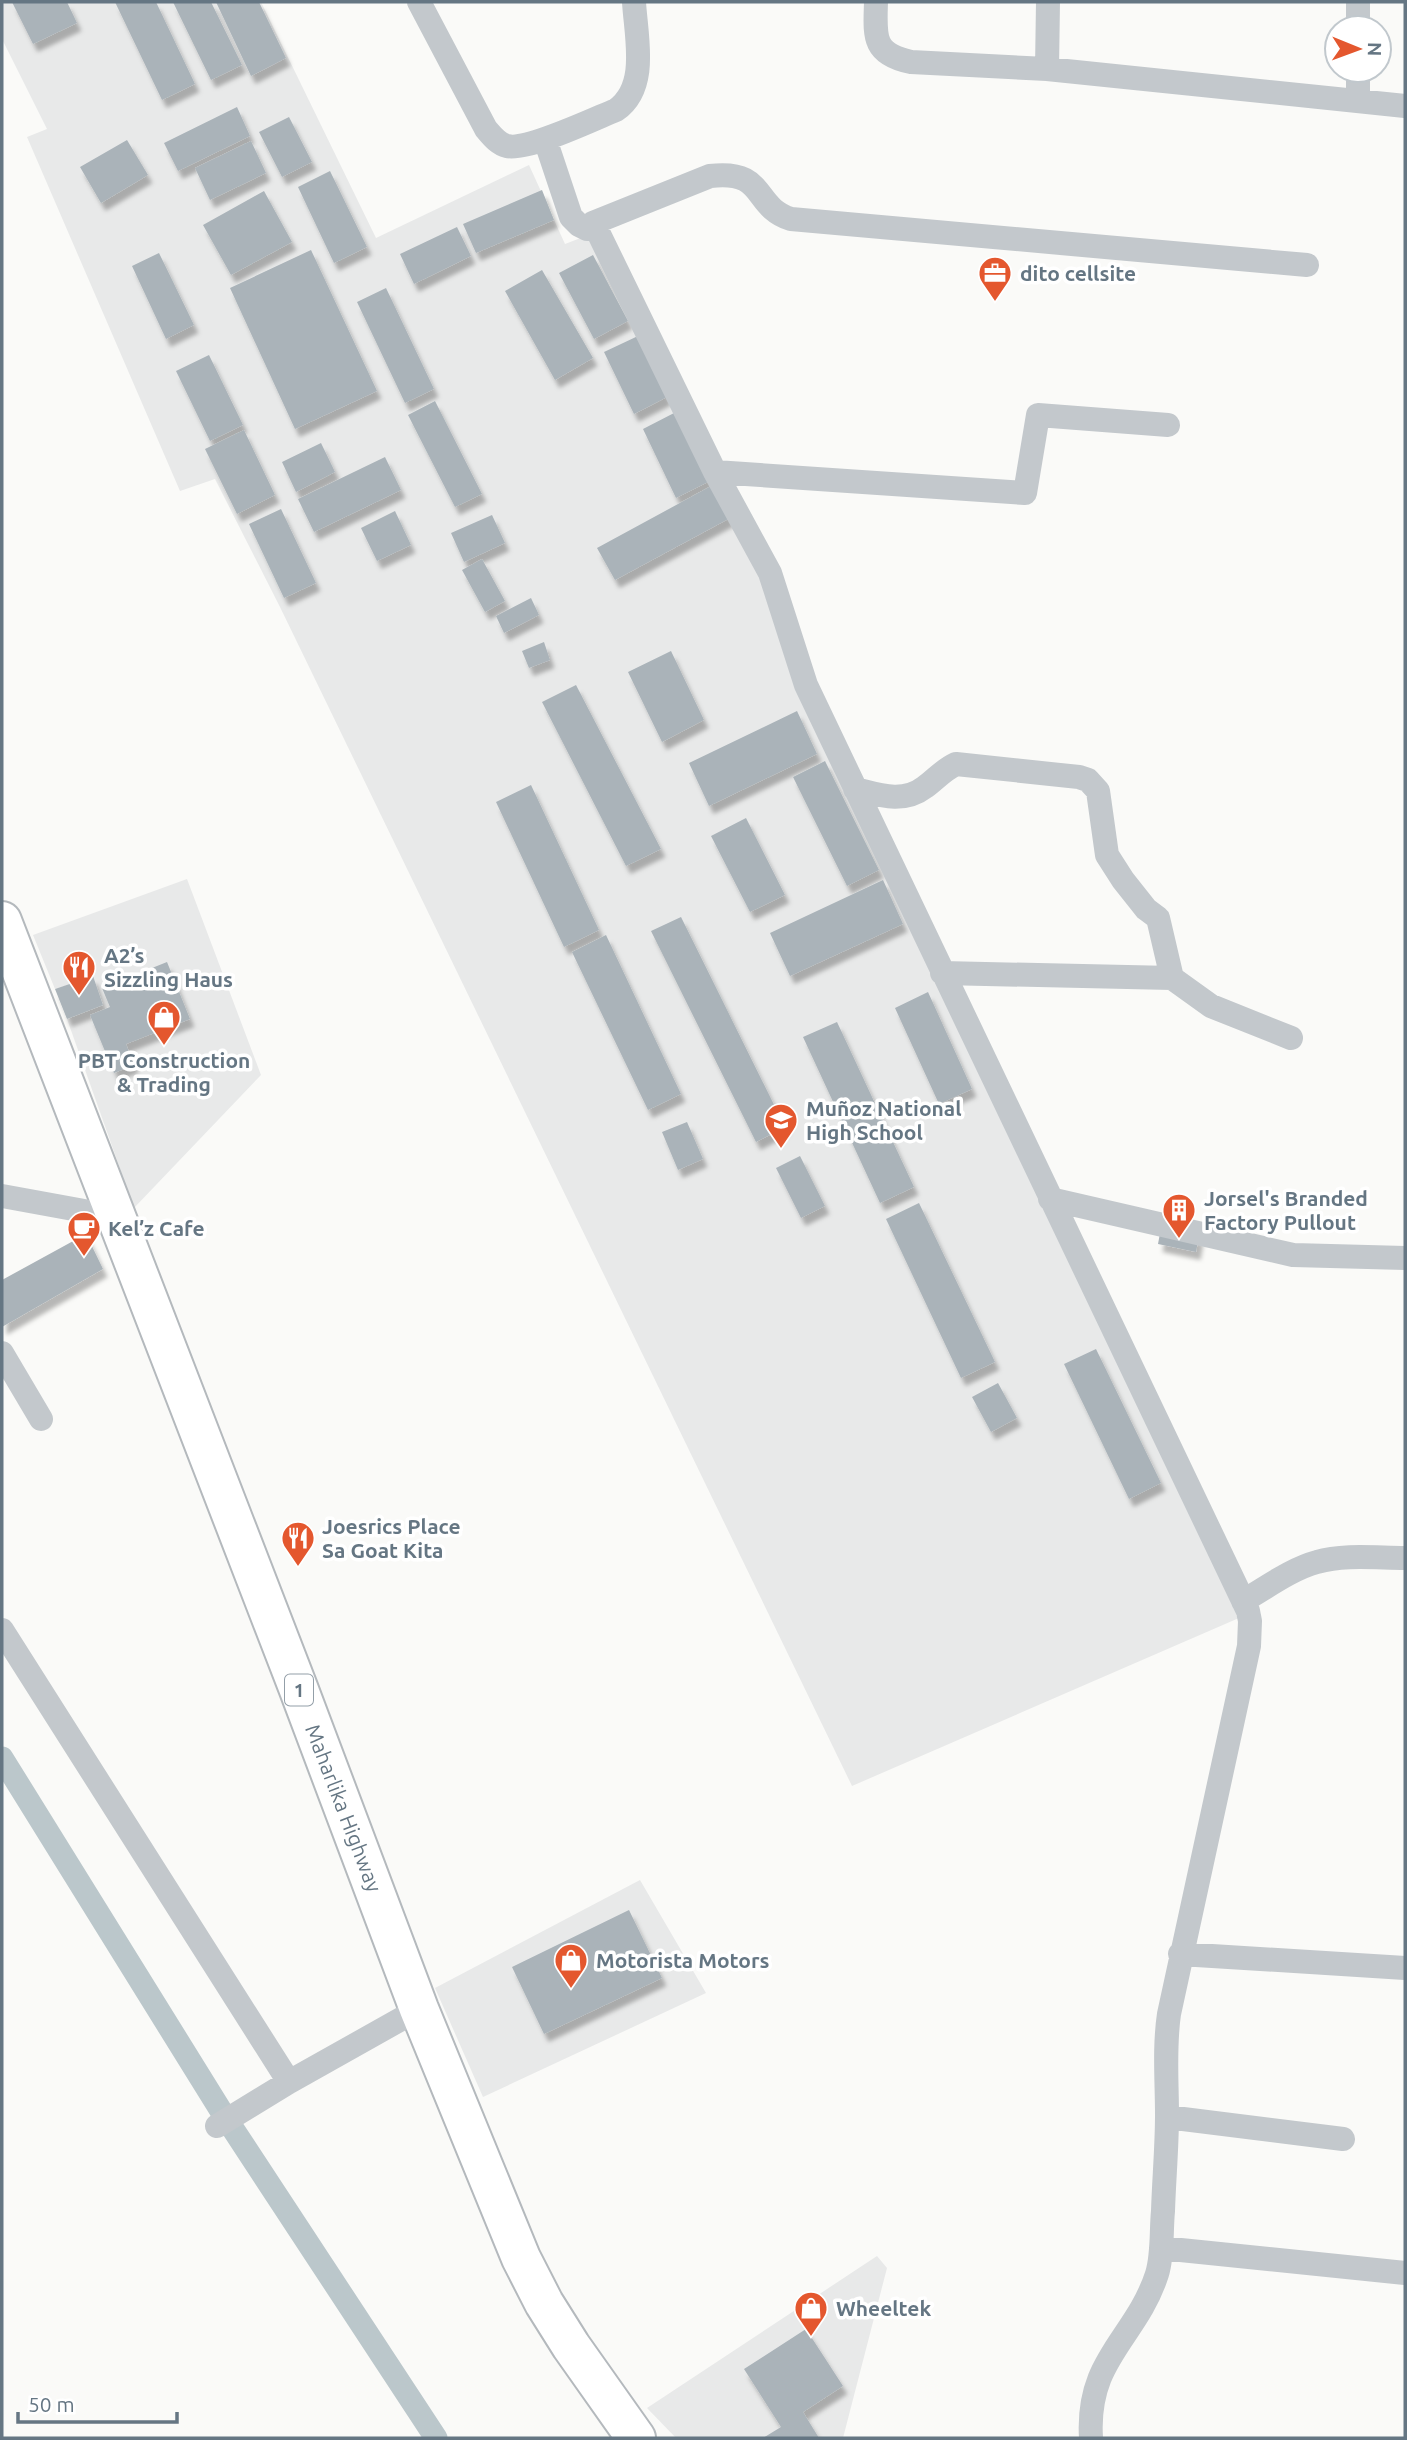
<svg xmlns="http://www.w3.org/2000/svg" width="1407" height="2440" font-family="Ubuntu,sans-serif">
<defs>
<filter id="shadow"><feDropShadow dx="4.5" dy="8" stdDeviation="2" flood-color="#0004"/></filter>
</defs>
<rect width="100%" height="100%" fill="#fafaf8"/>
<path fill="#e8e9e9" d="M 2,2 L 261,2 L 376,238 L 529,165 L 565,244 L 591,234 L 764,577 L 1239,1618 L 852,1786 L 280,607 L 215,479 L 180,491 L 27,137 L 47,129 L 2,39 Z
M 187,879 L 261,1075 L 134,1208 L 67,1019 L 103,1005 L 93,977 L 55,989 L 33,935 Z
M 640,1880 L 706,1993 L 483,2097 L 435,1988 Z
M 877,2256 L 887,2268 L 843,2438 L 676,2438 L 647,2408 Z"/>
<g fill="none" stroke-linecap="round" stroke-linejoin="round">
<path stroke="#bbc7cb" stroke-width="23" d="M 2,1758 L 223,2114
M 233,2129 L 436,2438"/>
</g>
<path fill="#aab3b9" filter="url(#shadow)" d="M 12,2 L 67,2 L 77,23 L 33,44 Z
M 115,2 L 156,2 L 195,84 L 162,100 Z
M 173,2 L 211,2 L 242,65 L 211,80 Z
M 216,2 L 259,2 L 286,58 L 251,76 Z
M 237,107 L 250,136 L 178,171 L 164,143 Z
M 289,117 L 312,162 L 282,177 L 259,132 Z
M 127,140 L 148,175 L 101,203 L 80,167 Z
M 251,141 L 266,173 L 210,200 L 195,168 Z
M 330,171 L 367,247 L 334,263 L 298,187 Z
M 542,190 L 554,220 L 476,253 L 463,224 Z
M 264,191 L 292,242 L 231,275 L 203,225 Z
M 457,227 L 471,256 L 414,284 L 400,254 Z
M 311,250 L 377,391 L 295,429 L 230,288 Z
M 159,253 L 194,325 L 166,339 L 132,266 Z
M 593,255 L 628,321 L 594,339 L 559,273 Z
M 542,270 L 593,358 L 555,380 L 505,291 Z
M 386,288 L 434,389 L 405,403 L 357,302 Z
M 638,336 L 667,397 L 634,414 L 604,352 Z
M 209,355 L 243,425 L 210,441 L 176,371 Z
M 435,401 L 482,494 L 455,507 L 408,415 Z
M 676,412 L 710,481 L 676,498 L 643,429 Z
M 244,430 L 275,495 L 237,514 L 205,449 Z
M 321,443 L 335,472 L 296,492 L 282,462 Z
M 385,457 L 401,490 L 314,532 L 298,499 Z
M 713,485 L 730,518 L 615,580 L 597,548 Z
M 281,509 L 316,583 L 284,598 L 249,524 Z
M 395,511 L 411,545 L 377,561 L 361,528 Z
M 492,515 L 505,543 L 464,562 L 451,533 Z
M 482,559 L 505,601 L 485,612 L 462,570 Z
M 531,598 L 539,615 L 504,633 L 496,616 Z
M 544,642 L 550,660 L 529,668 L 522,651 Z
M 671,651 L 704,720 L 662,742 L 628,672 Z
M 576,685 L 661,849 L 626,866 L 542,702 Z
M 797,711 L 817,754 L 709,806 L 689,763 Z
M 825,761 L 879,870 L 847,886 L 793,777 Z
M 531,785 L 599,930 L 564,947 L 496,802 Z
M 746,818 L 785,895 L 750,912 L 711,836 Z
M 883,880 L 903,924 L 790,976 L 770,933 Z
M 681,917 L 785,1127 L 756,1142 L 651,931 Z
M 606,935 L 681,1094 L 648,1110 L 572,952 Z
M 167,962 L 190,1019 L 126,1044 L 134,1065 L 114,1073 L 90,1015 L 110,1007 L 102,988 Z
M 93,976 L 103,1005 L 67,1019 L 55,989 Z
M 928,992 L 972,1089 L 939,1104 L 895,1008 Z
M 837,1022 L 914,1187 L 880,1203 L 803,1037 Z
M 687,1122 L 703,1159 L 678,1170 L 662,1132 Z
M 800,1156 L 825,1206 L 801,1218 L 776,1168 Z
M 919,1203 L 995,1362 L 961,1378 L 886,1219 Z
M 1161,1228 L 1199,1236 L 1196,1252 L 1158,1244 Z
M 86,1234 L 103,1269 L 2,1327 L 2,1280 Z
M 1096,1349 L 1161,1483 L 1129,1499 L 1064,1364 Z
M 998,1383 L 1017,1418 L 991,1432 L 972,1397 Z
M 629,1910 L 662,1978 L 544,2034 L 512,1967 Z
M 806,2329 L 843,2386 L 803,2412 L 819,2438 L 763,2438 L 781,2427 L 744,2369 Z"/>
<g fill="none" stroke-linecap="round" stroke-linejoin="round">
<defs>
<path id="highway" d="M 2,921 L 299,1690 L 419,2009 L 521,2258 L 544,2303 L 571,2346 L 636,2438"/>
</defs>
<use href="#highway" stroke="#b4b9bd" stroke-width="42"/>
<path stroke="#c3c8cc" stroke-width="24" d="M 419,2 L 486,129 C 492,136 498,144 507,146 C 527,151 594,119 616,110 C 649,87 636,37 634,2
M 876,2 C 875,36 872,54 911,62 L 1047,69 L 1405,106
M 1358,28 L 1358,2
M 1047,69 L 1048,2
M 1358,100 L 1358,70
M 545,139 L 571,217 L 579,225 L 587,229 L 593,223 L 598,232 L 715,472 L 770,573 L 806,685 L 1248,1611 L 1250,1621 L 1249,1646 L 1169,2014 C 1164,2048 1167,2081 1167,2115 C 1167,2147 1164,2179 1163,2211 C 1161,2231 1163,2255 1157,2274 C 1136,2339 1086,2358 1091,2438
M 593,223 L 710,176 C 767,169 752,207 791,219 L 1307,265
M 715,472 L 1025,493 L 1038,415 L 1168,425
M 855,789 C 879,795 903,804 925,787 C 936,779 943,770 956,764 L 1079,777 L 1088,780 L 1098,791 L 1107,855 L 1123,880 L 1146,909 L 1158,918 L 1172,978
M 942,973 L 1172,978 L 1211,1006 L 1291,1038
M 2,1196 L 117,1217
M 1050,1199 L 1293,1255 L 1405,1258
M 2,1353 L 41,1419
M 1243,1601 C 1266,1588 1291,1569 1317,1562 C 1344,1554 1377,1558 1405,1558
M 2,1630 L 289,2082
M 1180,1954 L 1405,1968
M 1167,2117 L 1343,2139
M 217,2126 L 289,2082 L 419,2009
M 1161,2248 L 1405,2273"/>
<use href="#highway" stroke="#fff" stroke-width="38"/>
</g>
<defs>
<symbol id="office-pin" viewBox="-11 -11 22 30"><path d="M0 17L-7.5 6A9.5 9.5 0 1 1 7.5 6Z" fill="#e4572e" stroke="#fff"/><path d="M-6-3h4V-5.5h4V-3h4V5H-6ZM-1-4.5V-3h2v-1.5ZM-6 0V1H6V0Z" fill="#fff"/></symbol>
<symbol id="restaurant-pin" viewBox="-11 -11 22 30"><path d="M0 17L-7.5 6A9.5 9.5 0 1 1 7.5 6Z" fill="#e4572e" stroke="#fff"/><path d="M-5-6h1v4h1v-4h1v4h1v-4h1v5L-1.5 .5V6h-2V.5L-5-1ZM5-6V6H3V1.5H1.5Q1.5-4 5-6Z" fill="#fff"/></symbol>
<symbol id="shop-pin" viewBox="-11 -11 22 30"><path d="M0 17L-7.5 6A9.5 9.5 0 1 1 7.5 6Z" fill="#e4572e" stroke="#fff"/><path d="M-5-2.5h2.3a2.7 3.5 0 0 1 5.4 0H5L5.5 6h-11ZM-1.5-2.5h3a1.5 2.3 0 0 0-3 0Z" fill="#fff"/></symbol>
<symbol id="school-pin" viewBox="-11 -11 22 30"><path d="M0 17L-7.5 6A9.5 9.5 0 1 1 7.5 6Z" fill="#e4572e" stroke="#fff"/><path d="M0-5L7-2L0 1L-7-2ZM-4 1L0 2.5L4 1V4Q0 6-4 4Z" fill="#fff"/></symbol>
<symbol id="building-pin" viewBox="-11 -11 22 30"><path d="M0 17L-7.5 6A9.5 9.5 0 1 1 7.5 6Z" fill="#e4572e" stroke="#fff"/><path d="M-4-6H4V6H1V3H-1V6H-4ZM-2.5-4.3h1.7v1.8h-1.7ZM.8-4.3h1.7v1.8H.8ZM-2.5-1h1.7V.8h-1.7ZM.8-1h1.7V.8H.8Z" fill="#fff"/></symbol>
<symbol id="cafe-pin" viewBox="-11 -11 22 30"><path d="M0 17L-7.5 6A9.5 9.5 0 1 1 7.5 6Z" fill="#e4572e" stroke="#fff"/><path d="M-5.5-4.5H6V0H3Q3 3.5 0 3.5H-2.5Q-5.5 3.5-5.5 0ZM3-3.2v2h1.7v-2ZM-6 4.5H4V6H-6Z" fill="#fff"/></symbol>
</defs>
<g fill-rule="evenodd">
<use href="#office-pin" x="976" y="254" width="38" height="52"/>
<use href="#restaurant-pin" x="60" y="948" width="38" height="52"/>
<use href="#shop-pin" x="145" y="998" width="38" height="52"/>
<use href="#school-pin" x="762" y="1101" width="38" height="52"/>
<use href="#building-pin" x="1160" y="1191" width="38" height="52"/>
<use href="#cafe-pin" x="65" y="1209" width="38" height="52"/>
<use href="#restaurant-pin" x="279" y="1519" width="38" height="52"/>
<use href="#shop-pin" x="552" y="1941" width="38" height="52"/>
<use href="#shop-pin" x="792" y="2289" width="38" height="52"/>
</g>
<g text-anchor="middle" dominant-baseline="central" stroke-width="7" stroke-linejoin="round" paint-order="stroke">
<rect fill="#fff" stroke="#939fa8" stroke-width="2" x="285" y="1674.5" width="28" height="31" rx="5"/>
<g font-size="19" font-weight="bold" fill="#657683">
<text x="299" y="1690">1</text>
</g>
<g font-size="21" font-weight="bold" fill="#657683" stroke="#fff" text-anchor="start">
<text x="1020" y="273">dito cellsite</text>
<text x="104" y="955">A2’s<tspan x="104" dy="24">Sizzling Haus</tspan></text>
<text x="164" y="1060" text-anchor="middle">PBT Construction<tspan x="164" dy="24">&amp; Trading</tspan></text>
<text x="806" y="1108">Muñoz National<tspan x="806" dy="24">High School</tspan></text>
<text x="1204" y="1198">Jorsel's Branded<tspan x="1204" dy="24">Factory Pullout</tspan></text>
<text x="108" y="1228">Kel’z Cafe</text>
<text x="322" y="1526">Joesrics Place<tspan x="322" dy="24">Sa Goat Kita</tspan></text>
<text x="596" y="1960">Motorista Motors</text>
<text x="836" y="2308">Wheeltek</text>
</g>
<g font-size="21" fill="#657683" stroke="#fff">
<text transform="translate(344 1808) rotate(69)">Maharlika Highway</text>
</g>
</g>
<rect width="1407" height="2440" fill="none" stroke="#657683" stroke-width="7"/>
<g transform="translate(1358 49) rotate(91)"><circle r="33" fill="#ffffff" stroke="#c1c8cd" stroke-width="2"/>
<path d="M0-5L12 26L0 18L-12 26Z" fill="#e4572e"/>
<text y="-10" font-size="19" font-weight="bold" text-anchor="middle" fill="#657683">N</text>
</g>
<path d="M18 2412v10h159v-10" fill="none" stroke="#657683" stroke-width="3.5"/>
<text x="28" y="2412" font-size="21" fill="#657683" stroke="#ffffff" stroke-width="5" paint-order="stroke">50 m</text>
</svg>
